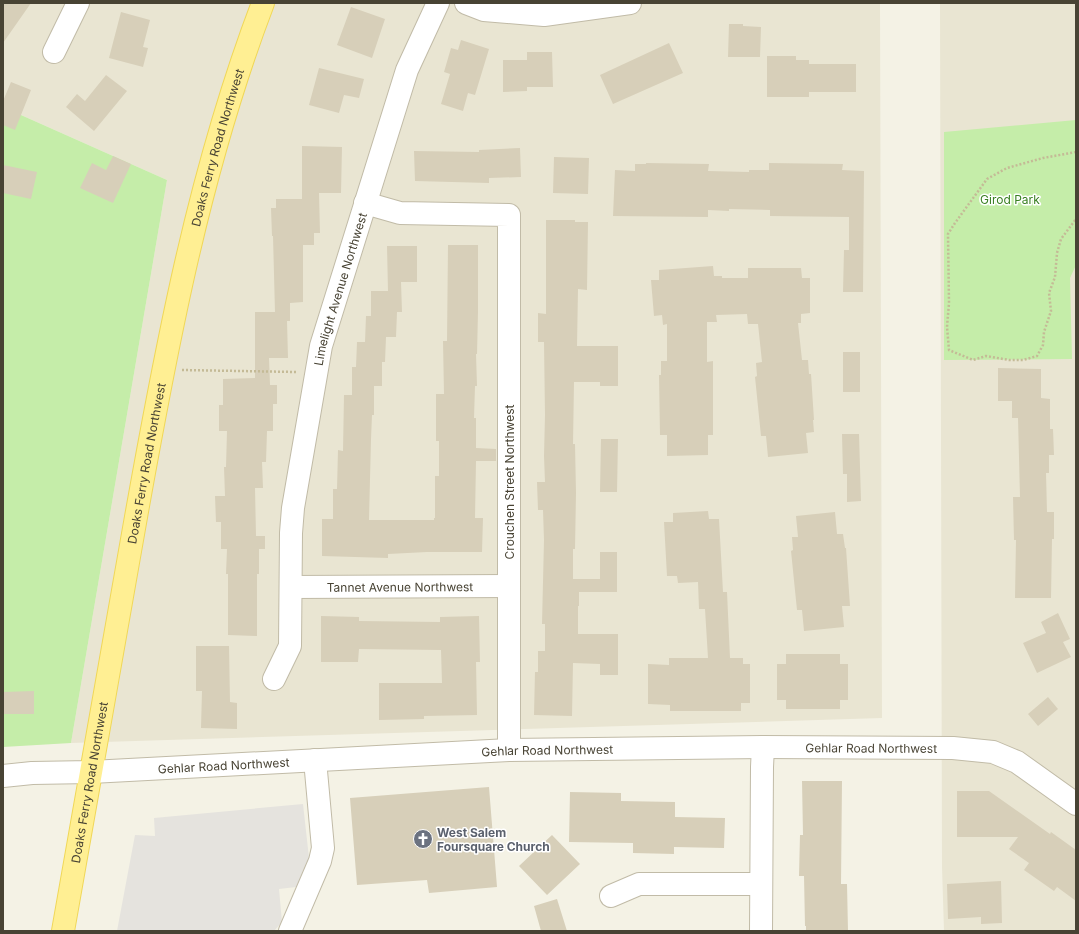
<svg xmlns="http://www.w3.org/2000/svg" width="1079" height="934" font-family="Inter,sans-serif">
<rect width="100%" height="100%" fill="#f4f2e5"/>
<path fill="#e9e5d2" d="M 3,3 L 880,3 L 882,718 L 71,743 L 167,180 L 3,107 Z
M 940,3 L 1076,3 L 1076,931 L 944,931 L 942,867 Z"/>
<path fill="#c5eda9" d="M 3,107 L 167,180 L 71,743 L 3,747 Z
M 1076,120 L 1076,265 L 1070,278 L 1072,359 L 944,360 L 944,132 Z"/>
<path fill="#e5e3de" d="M 303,804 L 310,867 L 296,887 L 279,889 L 282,922 L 274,931 L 117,931 L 135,835 L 155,836 L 154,818 Z"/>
<path fill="#d7cfb9" d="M 3,3 L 31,3 L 3,43 Z
M 351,7 L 385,19 L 372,58 L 337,45 Z
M 121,12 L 150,20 L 143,47 L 148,48 L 143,67 L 109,58 Z
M 729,24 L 743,24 L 743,26 L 761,27 L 760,57 L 728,57 Z
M 461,40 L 489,49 L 475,95 L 468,93 L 463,111 L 441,104 L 450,74 L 444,72 L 451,48 L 458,50 Z
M 669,43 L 683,73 L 613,104 L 600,75 Z
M 527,52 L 552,52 L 553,87 L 527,87 L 527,91 L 503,92 L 503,60 L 527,60 Z
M 767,56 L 796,56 L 796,60 L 809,60 L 809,64 L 856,64 L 856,92 L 809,92 L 809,97 L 767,97 Z
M 319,68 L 364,79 L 359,98 L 344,95 L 339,113 L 309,105 Z
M 106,75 L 127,91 L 94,131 L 66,107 L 77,94 L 85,101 Z
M 11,82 L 31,90 L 15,130 L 3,125 L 3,101 Z
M 302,146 L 342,147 L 341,193 L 319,193 L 320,233 L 314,233 L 314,245 L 303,245 L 303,302 L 290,303 L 290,321 L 287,321 L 288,358 L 269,358 L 270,385 L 277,385 L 277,404 L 273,404 L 273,431 L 267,431 L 266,462 L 262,462 L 263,488 L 255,488 L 256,536 L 265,536 L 265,549 L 259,549 L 259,574 L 257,574 L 257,636 L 228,635 L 228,574 L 226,574 L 227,549 L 221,549 L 221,522 L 216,522 L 215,496 L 225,496 L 224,467 L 226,467 L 227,431 L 219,431 L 219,405 L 223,405 L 223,379 L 255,378 L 255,312 L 275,312 L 273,236 L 272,236 L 271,208 L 276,208 L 276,199 L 302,199 Z
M 520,148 L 521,177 L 489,178 L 489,183 L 415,181 L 414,151 L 479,152 L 479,150 Z
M 113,156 L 131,164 L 113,203 L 80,188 L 92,163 L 106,170 Z
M 554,157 L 589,158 L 588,194 L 553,193 Z
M 646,163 L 709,164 L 708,171 L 749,172 L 749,170 L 769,170 L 769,163 L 843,164 L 842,170 L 864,171 L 863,292 L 843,292 L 844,250 L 849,250 L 849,217 L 770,216 L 770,210 L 729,209 L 729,211 L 708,210 L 708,217 L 613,216 L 615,170 L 635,171 L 635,164 L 646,164 Z
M 3,165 L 37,172 L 31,199 L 3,193 Z
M 546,220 L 575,220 L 575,222 L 588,222 L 587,290 L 578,289 L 577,346 L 618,346 L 618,386 L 600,386 L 600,382 L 574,382 L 573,444 L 575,444 L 576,493 L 575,549 L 573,549 L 573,579 L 600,579 L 600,552 L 617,552 L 617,592 L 579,592 L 579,606 L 578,606 L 578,634 L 618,634 L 618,675 L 600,675 L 600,664 L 573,663 L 572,716 L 534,715 L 535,672 L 538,672 L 538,651 L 545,651 L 545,624 L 542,624 L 544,540 L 543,510 L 538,510 L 537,482 L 545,482 L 544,456 L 545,415 L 544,342 L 538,342 L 538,313 L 546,314 Z
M 448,245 L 478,245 L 478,312 L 477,354 L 476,354 L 477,386 L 475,386 L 474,418 L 476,418 L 476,448 L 496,449 L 496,461 L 476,461 L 475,518 L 483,518 L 482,552 L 427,552 L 388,554 L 388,558 L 322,556 L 322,519 L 333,519 L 333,489 L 337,489 L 338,450 L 343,451 L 344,395 L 352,395 L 352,367 L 356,367 L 357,342 L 365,342 L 366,316 L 371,316 L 371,291 L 388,291 L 387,246 L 417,246 L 417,282 L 401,282 L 402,312 L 397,312 L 396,337 L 386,337 L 385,362 L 382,362 L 382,386 L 374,386 L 374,415 L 372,415 L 371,439 L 369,520 L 434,520 L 434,518 L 435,518 L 435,476 L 439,476 L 439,441 L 436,441 L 436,394 L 444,394 L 443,341 L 447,341 Z
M 713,266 L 714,276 L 722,276 L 722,278 L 748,278 L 748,268 L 801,268 L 802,278 L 810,278 L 810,313 L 801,314 L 801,323 L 798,323 L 802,360 L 808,360 L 809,374 L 811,374 L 814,420 L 813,420 L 814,432 L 806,433 L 808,453 L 768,457 L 766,436 L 761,436 L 755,377 L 757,376 L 756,363 L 762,362 L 758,324 L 748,324 L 747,314 L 716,315 L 717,322 L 707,322 L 707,362 L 713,361 L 713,435 L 708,435 L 708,455 L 667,456 L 667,435 L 660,435 L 659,375 L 661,375 L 661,361 L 667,361 L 667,324 L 663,325 L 662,315 L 654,316 L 651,280 L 659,280 L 659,270 Z
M 843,352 L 860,352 L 860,392 L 843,392 Z
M 998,368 L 1041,369 L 1041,398 L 1050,399 L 1050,429 L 1053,429 L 1054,455 L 1049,455 L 1049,473 L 1046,473 L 1047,512 L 1054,512 L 1054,539 L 1052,539 L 1051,598 L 1015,598 L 1016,540 L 1014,540 L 1013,497 L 1020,497 L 1018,418 L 1012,418 L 1012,401 L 998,401 Z
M 842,434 L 859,434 L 861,501 L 847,502 L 847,474 L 843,474 Z
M 601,439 L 618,439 L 617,492 L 600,492 Z
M 708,511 L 709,519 L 719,519 L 723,592 L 727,592 L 730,658 L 743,658 L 743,664 L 750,664 L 750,703 L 741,703 L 741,711 L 670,711 L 670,705 L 648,704 L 648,664 L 669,665 L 669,658 L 708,658 L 705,609 L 699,609 L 698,582 L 678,583 L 677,576 L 667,576 L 664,522 L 673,522 L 673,513 Z
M 835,512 L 837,534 L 843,534 L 845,548 L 846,548 L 850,606 L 842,606 L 844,627 L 804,631 L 802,610 L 797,610 L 791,551 L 793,550 L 792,537 L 798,537 L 796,516 Z
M 1058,613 L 1070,639 L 1063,642 L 1071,657 L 1037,673 L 1023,643 L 1046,633 L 1041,622 Z
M 321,616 L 359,617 L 359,621 L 440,622 L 440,617 L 479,616 L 480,662 L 476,662 L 477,715 L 424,716 L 424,719 L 379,720 L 379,683 L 442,683 L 441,650 L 359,649 L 358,662 L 321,662 Z
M 196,646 L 229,646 L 230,702 L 237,703 L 237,729 L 201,728 L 202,691 L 196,691 Z
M 786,654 L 840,654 L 840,664 L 848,664 L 848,700 L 840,700 L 840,709 L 786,709 L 786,700 L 777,700 L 777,664 L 786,664 Z
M 34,691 L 34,714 L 3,714 L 3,692 Z
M 1048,697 L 1058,709 L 1038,726 L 1028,714 Z
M 802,781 L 842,781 L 841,884 L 847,884 L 848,931 L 806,931 L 806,926 L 805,926 L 804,876 L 799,876 L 800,835 L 803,835 Z
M 489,787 L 497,887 L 429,893 L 427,880 L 357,885 L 350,798 Z
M 957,791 L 989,791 L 1050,834 L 1051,832 L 1076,850 L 1076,901 L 1057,887 L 1054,891 L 1024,870 L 1029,863 L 1009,849 L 1018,837 L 957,837 Z
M 570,792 L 621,793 L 621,801 L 675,802 L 675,817 L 725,818 L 724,848 L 674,847 L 674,854 L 633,853 L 633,843 L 569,842 Z
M 552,835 L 580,864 L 547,895 L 519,866 Z
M 1001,881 L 1002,923 L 981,924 L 981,917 L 948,919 L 947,884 Z
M 557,899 L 567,931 L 541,931 L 534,906 Z"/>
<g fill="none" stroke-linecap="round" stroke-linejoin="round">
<defs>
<g id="minor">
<path d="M 466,3 L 484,10 L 544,15 L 630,3"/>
<path d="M 54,52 L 78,3"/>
<path d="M 365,203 L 400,213 L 509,215 L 509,750"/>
<path id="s1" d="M 291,587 L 509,586"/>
<path id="s2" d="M 274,679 L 290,646 L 291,533 L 293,508 L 321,346 L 407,70 L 438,3"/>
<path id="s3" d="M 3,776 L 32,773 L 91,772 L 509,750 L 763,747 L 953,748 L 993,752 L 1017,762 L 1076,804"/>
<path d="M 611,896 L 639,884 L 761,884"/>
<path d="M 290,931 L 320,861 L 323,848 L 315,760"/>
<path d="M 761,931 L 762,767 L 763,747"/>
</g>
<g id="major">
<path id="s4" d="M 63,931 C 87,793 111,655 136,517 C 167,343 200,168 263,3"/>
</g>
</defs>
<use href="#minor" stroke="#c1bba7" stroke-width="24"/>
<use href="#major" stroke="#f0d757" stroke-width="24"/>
<path stroke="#c4ba96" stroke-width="2.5" stroke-dasharray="2 2" stroke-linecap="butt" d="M 1076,152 L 1043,158 L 1007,168 L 987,179 L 955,223 L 948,234 L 949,303 L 947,327 L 949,350 L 973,360 L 986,356 L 1009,360 L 1023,360 L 1037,356 L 1043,345 L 1044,332 L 1051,311 L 1049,293 L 1055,277 L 1057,253 L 1061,239 L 1076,219
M 182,370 L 297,372"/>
<use href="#minor" stroke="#fff" stroke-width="22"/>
<use href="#major" stroke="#ffef93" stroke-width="22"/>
</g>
<defs>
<symbol id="church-disc" viewBox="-11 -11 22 22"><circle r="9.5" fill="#6b7280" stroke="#fff"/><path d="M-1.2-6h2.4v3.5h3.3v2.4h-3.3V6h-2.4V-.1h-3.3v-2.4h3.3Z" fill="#fff"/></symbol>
</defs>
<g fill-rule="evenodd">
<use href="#church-disc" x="412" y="828" width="22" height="22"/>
</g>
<g text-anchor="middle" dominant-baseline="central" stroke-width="3" stroke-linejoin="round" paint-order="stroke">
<g font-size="12" fill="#484334" stroke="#fff">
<text stroke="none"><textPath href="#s4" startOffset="799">Doaks Ferry Road Northwest</textPath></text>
<text stroke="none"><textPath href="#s2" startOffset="399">Limelight Avenue Northwest</textPath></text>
<text stroke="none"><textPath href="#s4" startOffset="475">Doaks Ferry Road Northwest</textPath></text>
<text transform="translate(509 482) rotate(-90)">Crouchen Street Northwest</text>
<text stroke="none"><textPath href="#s1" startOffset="109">Tannet Avenue Northwest</textPath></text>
<text stroke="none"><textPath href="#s3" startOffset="869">Gehlar Road Northwest</textPath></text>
<text stroke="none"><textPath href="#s3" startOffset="545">Gehlar Road Northwest</textPath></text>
<text stroke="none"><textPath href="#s3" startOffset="221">Gehlar Road Northwest</textPath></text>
<text stroke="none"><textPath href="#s4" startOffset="151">Doaks Ferry Road Northwest</textPath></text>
</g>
<g font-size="12" fill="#387f21" stroke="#fff">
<text x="1010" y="199">Girod Park</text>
</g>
<g font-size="12" font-weight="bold" fill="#5b616d" stroke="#fff" text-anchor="start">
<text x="437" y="832">West Salem<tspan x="437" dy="14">Foursquare Church</tspan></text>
</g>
</g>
<rect width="1079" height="934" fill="none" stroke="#484334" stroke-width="8"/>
</svg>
